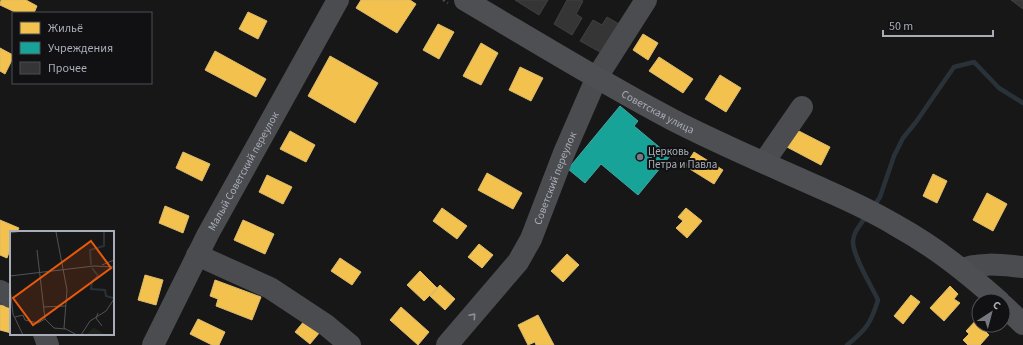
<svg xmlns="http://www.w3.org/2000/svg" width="1023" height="345" font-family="'Source Sans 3',sans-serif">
<rect width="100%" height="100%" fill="#171717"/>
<path fill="#f2c14e" stroke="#dcbb6e" d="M 1,0 L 26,0 L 37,6 L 34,13 L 17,13 L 0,5 Z
M 361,0 L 410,0 L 416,4 L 397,33 L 356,8 Z
M 248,12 L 267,21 L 258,39 L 239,29 Z
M 438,24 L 454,32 L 439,59 L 423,50 Z
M 643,34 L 658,43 L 648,60 L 633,50 Z
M 481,43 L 498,53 L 481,85 L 463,76 Z
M 0,48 L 13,55 L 13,58 L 5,74 L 0,71 Z
M 215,51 L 266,79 L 256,97 L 205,70 Z
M 330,56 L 378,83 L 355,123 L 308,96 Z
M 659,57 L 693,79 L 683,93 L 649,71 Z
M 520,67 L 543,78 L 531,101 L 509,90 Z
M 720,75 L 741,88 L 726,112 L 705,99 Z
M 793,128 L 830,147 L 821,165 L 785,146 Z
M 290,131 L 315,145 L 306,162 L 280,149 Z
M 183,152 L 210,164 L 202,181 L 176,168 Z
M 694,152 L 723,170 L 714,184 L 685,166 Z
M 487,173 L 522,193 L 513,209 L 478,190 Z
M 933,174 L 947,181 L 937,203 L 923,196 Z
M 267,175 L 292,187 L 283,204 L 259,192 Z
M 987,193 L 1007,204 L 993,231 L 973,220 Z
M 165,206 L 189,216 L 183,233 L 159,223 Z
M 442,208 L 467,226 L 457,239 L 433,221 Z
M 686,208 L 702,221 L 687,238 L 676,228 L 683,221 L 678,217 Z
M 0,220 L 19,228 L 17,232 L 11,232 L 11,247 L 7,258 L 0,255 Z
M 243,220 L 274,234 L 265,254 L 234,240 Z
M 479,244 L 493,255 L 482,268 L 468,257 Z
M 567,254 L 579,265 L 563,282 L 551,271 Z
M 340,258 L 361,272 L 352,285 L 331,271 Z
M 420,271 L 437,288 L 424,301 L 407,285 Z
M 145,275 L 163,280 L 156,305 L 138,300 Z
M 215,280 L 261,297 L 252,320 L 216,306 L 218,299 L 210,296 Z
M 440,285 L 455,299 L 445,310 L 430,296 Z
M 950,286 L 958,294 L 954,299 L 960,303 L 944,321 L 930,308 Z
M 911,295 L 920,302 L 903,324 L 894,316 Z
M 0,305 L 11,307 L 11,333 L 0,330 Z
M 401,307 L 429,332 L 418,345 L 390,320 Z
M 538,315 L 554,345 L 536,345 L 535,342 L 528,345 L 518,325 Z
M 979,317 L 979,325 L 994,325 L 986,332 L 989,335 L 980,345 L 968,345 L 963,340 L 969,334 L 966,331 Z
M 198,319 L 225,332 L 219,345 L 212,345 L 190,334 Z
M 305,320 L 320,332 L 310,344 L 295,332 Z"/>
<path fill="#17a398" stroke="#42a6a2" d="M 620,106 L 638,121 L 634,126 L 670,156 L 638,195 L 601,164 L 585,183 L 568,169 Z"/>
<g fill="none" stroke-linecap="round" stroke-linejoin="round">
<path stroke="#2a3239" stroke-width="4.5" d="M 874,206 L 880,197 L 894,156 L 903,138 L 916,122 L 954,67 L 974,62 L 999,88 L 1023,103
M 847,345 C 866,330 871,323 878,300 C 871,285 854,258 853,243 C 852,233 862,223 867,215"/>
</g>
<path fill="#353536" stroke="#3f4043" d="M 515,0 L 548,0 L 539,15 Z
M 567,0 L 581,0 L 583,1 L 576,14 L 582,18 L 572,35 L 554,24 Z
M 1011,0 L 1023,0 L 1023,9 Z
M 607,17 L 619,24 L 602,53 L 580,41 L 593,20 L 602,25 Z"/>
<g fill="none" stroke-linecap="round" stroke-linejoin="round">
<path stroke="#4d4e52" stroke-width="2.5" stroke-dasharray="2 3" stroke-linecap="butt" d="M 443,0 L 448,3"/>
<g stroke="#4b4c50" stroke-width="22">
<path d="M 764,162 L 802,107"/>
<path d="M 197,255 L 270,288 L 326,325 L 350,345"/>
<path d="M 962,269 C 984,262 1001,265 1023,267"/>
<path d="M 0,291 L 11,297"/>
<path d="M 44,334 L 48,345"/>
<path id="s1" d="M 153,345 L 208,234 L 338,0"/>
<path id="s2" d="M 447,345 L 518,262 L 531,239 L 564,153 L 597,77 L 646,0"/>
</g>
<g stroke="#4d4f52" stroke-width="22">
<path id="s3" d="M 465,0 C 533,40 601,82 671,119 C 721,145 774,167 825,190 C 850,201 874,212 897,226 C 935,247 966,272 999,301"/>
<path d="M 1003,305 L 1023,324"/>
</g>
</g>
<defs><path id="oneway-chevron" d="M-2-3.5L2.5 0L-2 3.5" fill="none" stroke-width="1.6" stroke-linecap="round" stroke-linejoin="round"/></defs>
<use stroke="#8c9099" href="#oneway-chevron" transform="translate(473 316) rotate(-49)"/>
<circle fill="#757880" stroke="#111113" stroke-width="1.5" cx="640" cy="157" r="4"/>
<g text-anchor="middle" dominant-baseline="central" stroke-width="4" stroke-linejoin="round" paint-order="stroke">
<g font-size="11" fill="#a8adb8" stroke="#111113">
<text stroke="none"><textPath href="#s3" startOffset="223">Советская улица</textPath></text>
<text stroke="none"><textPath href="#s1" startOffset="196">Малый Советский переулок</textPath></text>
<text stroke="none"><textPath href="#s2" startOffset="201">Советский переулок</textPath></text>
</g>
<g font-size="11" fill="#a8adb8" stroke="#111113" text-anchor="start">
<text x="648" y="151">Церковь<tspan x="648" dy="13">Петра и Павла</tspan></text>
</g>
</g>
<g transform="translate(10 231)">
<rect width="104" height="104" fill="#171717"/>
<path d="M 83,97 L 85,97 L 95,104 L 76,104 Z" fill="#1d241e"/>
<path fill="none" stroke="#2a3239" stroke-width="2" d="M 81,34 L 80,19 L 94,15 L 94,0M 82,37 L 88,45 L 82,51 L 81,58 L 95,59 L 96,65 L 103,67"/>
<path fill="none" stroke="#515357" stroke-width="1" d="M 46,1 L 57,59 L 54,97 L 67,104M 0,2 L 12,0M 27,19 L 35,88M 92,34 L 104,29M 0,45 L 84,35 L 104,36M 0,56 L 3,83 L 13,104M 33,76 L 56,75M 88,82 L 86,87 L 92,95M 5,86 L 13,84 L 15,89 L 28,92 L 35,88 L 44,97 L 55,98M 71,104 L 80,90 L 96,80 L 104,68"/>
<path fill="#e8590c" fill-opacity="0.15" stroke="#e8590c" stroke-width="2" d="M 81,10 L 101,37 L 23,94 L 3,67 Z"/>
<rect width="104" height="104" fill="none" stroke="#a8adb8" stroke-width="2"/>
</g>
<rect x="12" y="12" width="140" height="72" fill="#111113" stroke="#4d4f55"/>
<rect x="20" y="22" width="20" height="12" fill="#f2c14e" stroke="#4d4f55"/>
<text x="48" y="32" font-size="12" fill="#a8adb8">Жильё</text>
<rect x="20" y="42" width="20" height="12" fill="#17a398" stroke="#4d4f55"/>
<text x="48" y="52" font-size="12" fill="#a8adb8">Учреждения</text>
<rect x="20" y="62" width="20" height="12" fill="#353536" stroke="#4d4f55"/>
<text x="48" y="72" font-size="12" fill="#a8adb8">Прочее</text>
<g transform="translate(991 313) rotate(36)"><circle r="19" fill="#111113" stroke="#4d4f55"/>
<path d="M0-3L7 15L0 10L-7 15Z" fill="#757880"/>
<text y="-6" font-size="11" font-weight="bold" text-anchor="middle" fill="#a8adb8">С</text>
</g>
<path d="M883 30v6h110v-6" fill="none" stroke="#a8adb8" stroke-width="2"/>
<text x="889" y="30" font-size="12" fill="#a8adb8" stroke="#111113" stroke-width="3" paint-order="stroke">50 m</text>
</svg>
